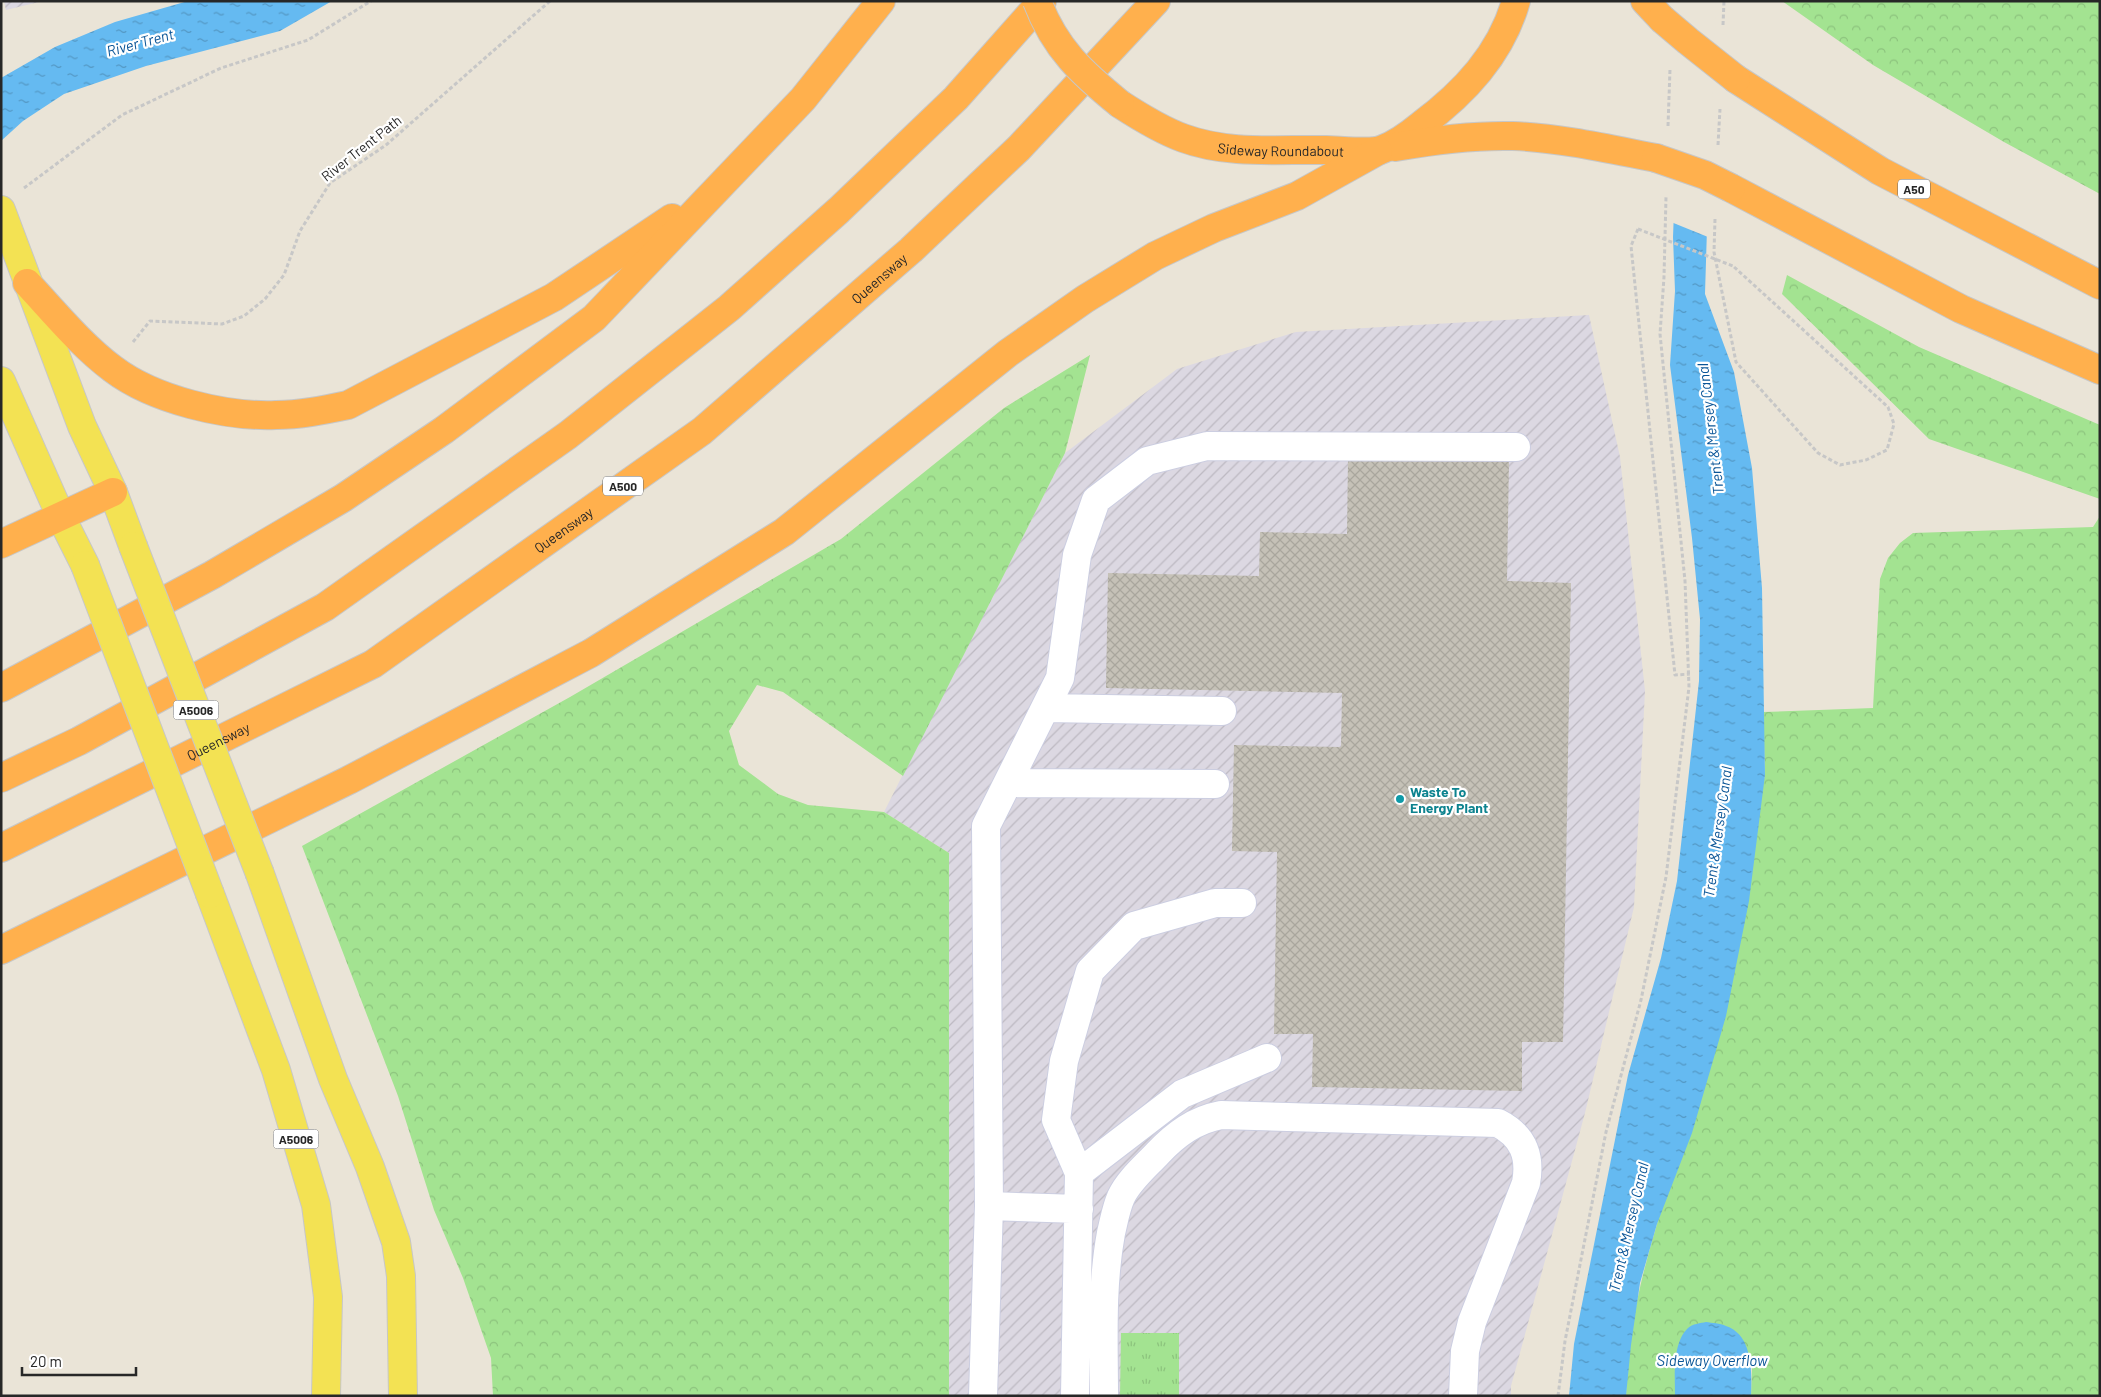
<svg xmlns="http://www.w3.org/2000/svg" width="2101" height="1397" font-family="Barlow,sans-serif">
<defs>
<pattern id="industrial-furrows" width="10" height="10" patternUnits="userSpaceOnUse" patternTransform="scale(1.25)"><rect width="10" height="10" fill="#dcd8e2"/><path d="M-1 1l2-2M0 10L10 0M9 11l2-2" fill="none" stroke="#bdb9c2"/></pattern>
<pattern id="grass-tufts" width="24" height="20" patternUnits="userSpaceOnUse" patternTransform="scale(1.25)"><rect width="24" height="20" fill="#a3e391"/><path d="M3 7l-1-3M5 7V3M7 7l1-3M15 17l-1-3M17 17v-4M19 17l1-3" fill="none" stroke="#8cc37d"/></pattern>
<pattern id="forest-crowns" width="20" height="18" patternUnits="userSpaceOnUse" patternTransform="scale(1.25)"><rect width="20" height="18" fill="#a3e391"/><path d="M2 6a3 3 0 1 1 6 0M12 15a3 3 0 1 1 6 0" fill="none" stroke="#8cc37d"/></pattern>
<pattern id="water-ripples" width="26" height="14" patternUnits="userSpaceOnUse" patternTransform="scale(1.25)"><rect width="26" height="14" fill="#65baf1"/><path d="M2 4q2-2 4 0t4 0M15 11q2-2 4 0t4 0" fill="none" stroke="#5397c3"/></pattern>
<pattern id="building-cross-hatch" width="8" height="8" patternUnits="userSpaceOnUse" patternTransform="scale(1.25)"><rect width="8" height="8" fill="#c5c1b7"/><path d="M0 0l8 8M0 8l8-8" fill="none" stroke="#a9a69d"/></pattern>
</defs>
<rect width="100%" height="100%" fill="#eae4d7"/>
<path fill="url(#industrial-furrows)" d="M 4,1 L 43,1 L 6,10 Z
M 1589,315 L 1620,457 L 1645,691 L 1634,907 L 1585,1113 L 1511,1386 L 1511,1396 L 949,1396 L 949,853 L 884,812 L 1065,453 L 1177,369 L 1296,332 Z"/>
<path fill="url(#grass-tufts)" d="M 1121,1333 L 1179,1333 L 1179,1396 L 1120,1396 Z"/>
<path fill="url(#forest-crowns)" d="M 1782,1 L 2100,1 L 2100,194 L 2004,142 L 1873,65 Z
M 1787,275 L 1919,347 L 2100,425 L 2100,499 L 1929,439 L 1782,294 Z
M 1090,355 L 1065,453 L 903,776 L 783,692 L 757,685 L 729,731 L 739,765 L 778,794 L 808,805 L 884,812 L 949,853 L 949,1396 L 493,1396 L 491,1358 L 463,1278 L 434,1210 L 398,1096 L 302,846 L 570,697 L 841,539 L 1004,408 Z
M 2100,516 L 2100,1396 L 1751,1396 L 1752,1366 L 1676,1356 L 1675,1396 L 1626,1396 C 1627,1337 1640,1280 1657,1224 L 1765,775 L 1763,712 L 1873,708 L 1880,579 L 1888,558 L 1900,543 L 1913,533 L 2093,527 Z"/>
<path fill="url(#water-ripples)" d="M 188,1 L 332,1 L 280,31 L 146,66 L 64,94 L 23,121 L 1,141 L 1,78 L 55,47 L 115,22 Z
M 1682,1 L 1714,1 L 1705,294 L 1734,372 L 1752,468 L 1762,588 L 1765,775 L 1749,901 L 1726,1016 L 1692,1133 L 1657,1224 L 1640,1283 L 1631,1345 L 1626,1396 L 1569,1396 L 1574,1344 L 1628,1075 L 1661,958 L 1677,881 L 1699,681 L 1700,619 L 1692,538 L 1670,365 L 1675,291 L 1673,237 Z
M 1706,1322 C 1712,1323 1720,1323 1726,1326 C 1753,1335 1752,1372 1751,1396 L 1675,1396 C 1675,1376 1672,1343 1688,1328 C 1692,1324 1701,1323 1706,1322 Z"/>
<path fill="#eae4d7" d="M 1679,1 L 1716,1 L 1708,237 L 1671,222 Z"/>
<path fill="url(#building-cross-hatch)" d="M 1348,458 L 1509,461 L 1507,581 L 1571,583 L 1563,1042 L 1522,1042 L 1522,1091 L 1312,1087 L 1313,1034 L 1274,1034 L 1277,852 L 1232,851 L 1234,745 L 1341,747 L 1342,693 L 1106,688 L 1108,573 L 1259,576 L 1260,532 L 1347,534 Z"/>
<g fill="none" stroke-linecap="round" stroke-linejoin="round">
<defs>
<path id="minor" d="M 1046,708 L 1222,711
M 1008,783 L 1215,784
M 1079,1173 L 1056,1120 L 1064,1061 L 1090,971 L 1134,926 L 1215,903 L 1242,903
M 989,1206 L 1079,1209
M 983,1396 L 989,1206 L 986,826 L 1060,678 L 1077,555 L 1096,500 L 1147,461 L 1207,446 L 1516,447
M 1075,1396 L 1079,1173 L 1182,1094 L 1267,1058
M 1104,1396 C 1104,1342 1101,1287 1111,1233 C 1114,1221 1116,1208 1121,1197 C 1129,1180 1146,1166 1158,1153 C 1176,1134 1195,1120 1221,1115 L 1498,1123 C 1523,1136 1531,1156 1526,1183 L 1472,1322 L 1465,1351 L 1463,1396"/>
<path id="major" d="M 1,210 L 82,426 L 113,492 L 133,546
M 1,381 L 61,517 L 85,565
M 260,874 L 333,1079 L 370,1167 L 396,1242 L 401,1276 L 403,1396
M 210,894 L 276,1070 L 316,1205 L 328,1297 L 326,1396"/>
<g id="highway">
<path d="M 1645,1 L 1662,19"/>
<path d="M 1736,79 L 1880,171 L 2100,285"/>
<path id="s1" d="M 1120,104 C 1140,117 1161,130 1183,138 C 1229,155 1279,149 1326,150 C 1339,150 1373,154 1383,149 C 1396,144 1410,134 1421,125 C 1464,93 1501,54 1516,1"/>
<path d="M 1395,147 C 1434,140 1473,135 1513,136 C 1561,138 1609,149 1656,158"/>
<path d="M 1731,188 L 1961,309 L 2100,370"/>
<path d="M 27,283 C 55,313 81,345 113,369 C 154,400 226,417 276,415 C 300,415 324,410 348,405 L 554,297 L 672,218"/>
<path d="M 1,544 L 113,492"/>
<path d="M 1,688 L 212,575 L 343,498 L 444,430 L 594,318 L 803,99 L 881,1"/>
<path d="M 1,778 L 79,741 L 325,607 L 568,435 L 729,308 L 839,210 L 956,98 L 1042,1"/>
<path id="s2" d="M 1,848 L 373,664 L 702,431 L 911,250 L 1019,148 L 1156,1"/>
<path d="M 1,950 L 349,780 L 591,653 L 784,532 L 1008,353 L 1085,299 L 1155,256 L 1214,228 L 1297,196 L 1378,151"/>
</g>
</defs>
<use href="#minor" stroke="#cccee1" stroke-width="30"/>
<use href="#major" stroke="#c7c7c7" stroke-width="30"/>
<use href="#highway" stroke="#c7c7c7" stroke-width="30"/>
<path stroke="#c7c7c7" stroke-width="3" stroke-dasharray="4 2.5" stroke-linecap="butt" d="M 1723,25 L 1724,1
M 1668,126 L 1670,69
M 1718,145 L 1720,109
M 24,188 L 122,115 L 221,68 L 308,40 L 371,1
M 1715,219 L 1714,252 L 1736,362 L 1818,453 L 1840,465 L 1866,460 L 1887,450 L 1894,424 L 1888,407 L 1733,266
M 1638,229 L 1631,246 L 1675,675 L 1690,674
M 133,342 L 150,321 L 222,324 L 244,316 L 265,299 L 284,275 L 300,231 L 330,183 L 386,145 L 550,1
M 1558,1396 L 1565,1341 L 1606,1132 L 1641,1000 L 1666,877 L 1689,687 L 1685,581 L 1660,334 L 1664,277 L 1666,197"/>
<use href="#minor" stroke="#fff" stroke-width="28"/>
<use href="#major" stroke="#f3e253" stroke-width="28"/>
<use href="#highway" stroke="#ffb04d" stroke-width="28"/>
<defs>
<path id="major-bridge" d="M 133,546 L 260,874
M 85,565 L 210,894"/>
<path id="highway-bridge" d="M 1037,1 C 1055,49 1082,73 1120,104
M 1662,19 L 1688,41 L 1736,79
M 1656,158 L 1705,175 L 1731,188"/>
</defs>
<use href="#major-bridge" stroke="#c7c7c7" stroke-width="30" stroke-linecap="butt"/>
<use href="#highway-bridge" stroke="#c7c7c7" stroke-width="30" stroke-linecap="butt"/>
<path stroke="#c7c7c7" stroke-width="3" stroke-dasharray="4 2.5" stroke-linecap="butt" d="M 1638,229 L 1733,266"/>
<use href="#major-bridge" stroke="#f3e253" stroke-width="28"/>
<use href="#highway-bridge" stroke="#ffb04d" stroke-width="28"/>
</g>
<circle fill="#0f9aa8" stroke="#fff" stroke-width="2" cx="1400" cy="799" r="5"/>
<g text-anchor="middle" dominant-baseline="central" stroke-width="4.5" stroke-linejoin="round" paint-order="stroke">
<g fill="#fff" stroke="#686868" stroke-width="1">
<rect x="1898" y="179.5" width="32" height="19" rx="4"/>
<rect x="603" y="476.5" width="40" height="19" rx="4"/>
<rect x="173.5" y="700.5" width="45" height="19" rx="4"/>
<rect x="273.5" y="1129.5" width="45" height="19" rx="4"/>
</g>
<g font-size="12" font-weight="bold" fill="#272727">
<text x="1914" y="189">A50</text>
<text x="623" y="486">A500</text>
<text x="196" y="710">A5006</text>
<text x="296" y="1139">A5006</text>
</g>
<g font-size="14" fill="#272727" stroke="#fff">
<text transform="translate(361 148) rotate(-38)">River Trent Path</text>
<text stroke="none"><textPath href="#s1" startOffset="171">Sideway Roundabout</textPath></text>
<text stroke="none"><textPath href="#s2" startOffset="1052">Queensway</textPath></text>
<text stroke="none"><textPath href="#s2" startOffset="648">Queensway</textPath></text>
<text stroke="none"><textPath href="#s2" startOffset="242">Queensway</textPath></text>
</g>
<g font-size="14" font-weight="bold" fill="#0d838f" stroke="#fff" text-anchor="start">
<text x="1410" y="791">Waste To<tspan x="1410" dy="16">Energy Plant</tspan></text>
</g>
<g font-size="15" font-style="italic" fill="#0a5597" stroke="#fff">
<text transform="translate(140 42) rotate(-15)">River Trent</text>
<text transform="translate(1710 429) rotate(-97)">Trent &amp; Mersey Canal</text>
<text transform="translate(1717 832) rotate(-82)">Trent &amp; Mersey Canal</text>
<text transform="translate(1628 1227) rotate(-77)">Trent &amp; Mersey Canal</text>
<text x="1712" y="1360">Sideway Overflow</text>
</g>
</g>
<rect width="2101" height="1397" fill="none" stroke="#272727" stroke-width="5"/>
<path d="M22 1367v8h114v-8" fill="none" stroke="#272727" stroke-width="2.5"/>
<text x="30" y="1367" font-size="15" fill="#272727" stroke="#ffffff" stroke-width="4" paint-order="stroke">20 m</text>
</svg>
